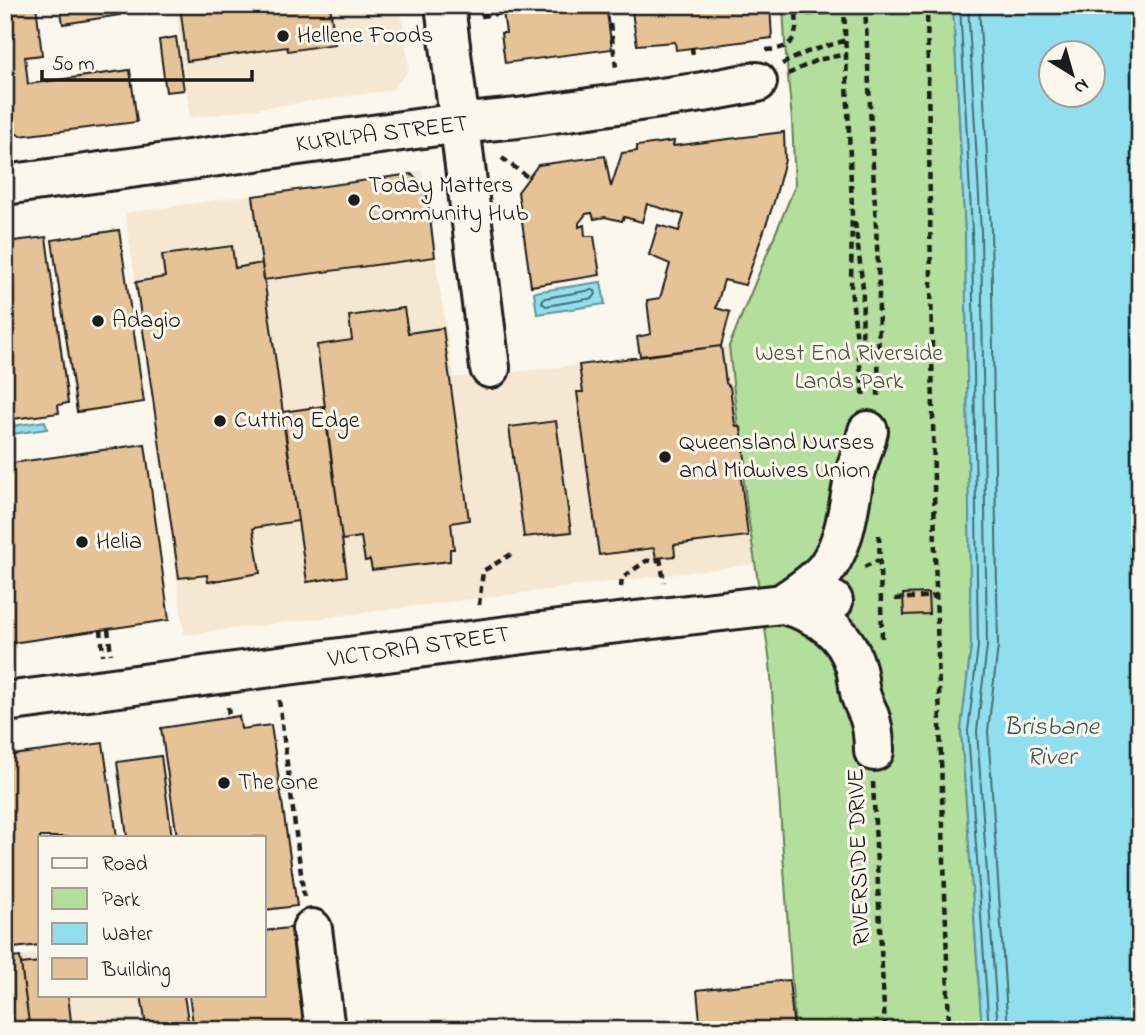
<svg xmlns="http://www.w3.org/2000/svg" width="1145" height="1035" font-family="'Indie Flower',sans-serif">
<rect width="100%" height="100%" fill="#fbf7ec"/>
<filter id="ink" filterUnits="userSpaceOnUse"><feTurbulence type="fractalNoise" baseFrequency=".0143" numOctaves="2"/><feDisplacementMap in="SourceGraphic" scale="14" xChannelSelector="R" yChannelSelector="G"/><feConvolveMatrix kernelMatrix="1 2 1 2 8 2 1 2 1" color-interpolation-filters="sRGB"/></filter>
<g filter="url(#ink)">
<path fill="#f5e7d2" d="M 175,5 L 400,5 L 409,70 L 392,90 L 190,118 Z
M 421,171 L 454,378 L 579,365 L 729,346 L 755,564 L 184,635 L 158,431 L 125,213 Z
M 40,954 L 40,995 L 184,995 L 189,1030 L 5,1030 L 5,958 Z"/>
<path fill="#b3de9b" stroke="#687d5c" stroke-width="2" d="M 783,5 L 953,5 L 965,232 L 971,647 L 961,730 L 982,1030 L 795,1030 L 770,662 L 747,509 L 729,346 L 795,186 L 792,120 L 785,44 Z"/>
<path fill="#90dfee" stroke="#62919a" stroke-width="2" fill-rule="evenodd" d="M 953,5 L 1140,5 L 1140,1030 L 982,1030 L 961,730 L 971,647 L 965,232 ZM 1092,52 L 1092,94 L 1050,94 L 1050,52 Z
M 601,282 L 605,304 L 537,314 L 534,292 Z
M 45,421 L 47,429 L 5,435 L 5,423 L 11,422 L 12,426 Z"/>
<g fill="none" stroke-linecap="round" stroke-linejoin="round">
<path stroke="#4a6a70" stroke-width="2" d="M 960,5 L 972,232 L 978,646 L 968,731 L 989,1030
M 968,5 L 981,232 L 987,646 L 977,731 L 998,1030
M 979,5 L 991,231 L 998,646 L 988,731 L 1008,1030
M 592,290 L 595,291 L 596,294 L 593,298 L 546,306 L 542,303 L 543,299 L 545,298 Z"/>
</g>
<path fill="#e6c397" stroke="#1c1c1c" stroke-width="2" d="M 5,5 L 36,5 L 42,55 L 25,57 L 28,84 L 130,70 L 137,122 L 20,136 L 5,125 Z
M 60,5 L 119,5 L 120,15 L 63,24 Z
M 180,5 L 330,5 L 335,44 L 288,51 L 287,47 L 187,61 Z
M 502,5 L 606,5 L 612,49 L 505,63 L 501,33 L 506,33 Z
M 631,5 L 770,5 L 772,38 L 676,50 L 675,42 L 637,45 Z
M 176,37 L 184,90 L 166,92 L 159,40 Z
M 784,132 L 785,160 L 774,202 L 745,285 L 724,280 L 716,308 L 730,312 L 721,346 L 640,356 L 637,337 L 651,334 L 647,300 L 660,298 L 670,264 L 649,255 L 658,225 L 679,231 L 684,215 L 647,204 L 642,222 L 624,217 L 622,221 L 605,217 L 594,219 L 592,213 L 586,214 L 579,223 L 579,227 L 584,225 L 585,236 L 594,236 L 600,275 L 531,286 L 518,192 L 538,165 L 605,156 L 611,187 L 622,153 L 637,151 L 637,146 L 674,141 L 673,146 Z
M 411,174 L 426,187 L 435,257 L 264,280 L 253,196 Z
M 119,230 L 144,402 L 77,412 L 52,240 Z
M 46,237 L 68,403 L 58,405 L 59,413 L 5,420 L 6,242 Z
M 232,246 L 235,268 L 262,263 L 298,521 L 253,528 L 260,573 L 208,582 L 207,575 L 179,578 L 136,282 L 165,277 L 162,255 Z
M 404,308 L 408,333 L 443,328 L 469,520 L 451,523 L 454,549 L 450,549 L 450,561 L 372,570 L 370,560 L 365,561 L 361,537 L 342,540 L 317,345 L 352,340 L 349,316 Z
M 721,346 L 726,383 L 730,387 L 735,425 L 741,428 L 746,466 L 740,471 L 748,536 L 674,545 L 675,556 L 656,558 L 654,548 L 599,555 L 577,392 L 583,392 L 579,365 Z
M 324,406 L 347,576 L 307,582 L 282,412 Z
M 556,421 L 571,532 L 524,537 L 509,427 Z
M 145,444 L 169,620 L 5,644 L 5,464 Z
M 928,593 L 929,614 L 904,615 L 903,594 Z
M 239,716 L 241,729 L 271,725 L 297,906 L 264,910 L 264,837 L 177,837 L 161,728 Z
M 103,743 L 117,837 L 40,837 L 40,945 L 5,949 L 5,756 Z
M 161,756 L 172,837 L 127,837 L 117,762 Z
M 297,927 L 309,1030 L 194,1030 L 189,995 L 264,995 L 264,931 Z
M 20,957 L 30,1030 L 5,1030 L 5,959 Z
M 40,962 L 40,995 L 68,995 L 72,1030 L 30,1030 L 21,964 Z
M 789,980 L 794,1030 L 720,1030 L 719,1019 L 700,1021 L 697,990 Z
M 141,995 L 184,995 L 188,1020 L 146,1026 Z"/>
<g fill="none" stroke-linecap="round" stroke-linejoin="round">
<defs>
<path id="minor" d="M 445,5 L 490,368
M 5,185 L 438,126 L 518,118 L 703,92 L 757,82
M 782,604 C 797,593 817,582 828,566 C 846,539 848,509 854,478 C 858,462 864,447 868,431
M 787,605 C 818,614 845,632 855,665 C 858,674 858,683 860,692 C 861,699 865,706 868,713 C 873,725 874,738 874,751
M 5,702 L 524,634 L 782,604 L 833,601
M 312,929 L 325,1030"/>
</defs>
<use href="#minor" stroke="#1c1c1c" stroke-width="44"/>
<path stroke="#1c1c1c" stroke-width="4.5" stroke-dasharray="7 5" stroke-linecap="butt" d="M 803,5 L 804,14 L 845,11
M 844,5 L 852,208 L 851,289 L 864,399
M 865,5 L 879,287 L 878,400
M 927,5 L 935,554 L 949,1030
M 481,16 L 503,13
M 610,24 L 616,67
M 692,47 L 693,57
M 766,50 C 799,49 797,32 796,5
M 782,64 L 807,52 L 847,40
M 788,74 L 817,60 L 847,54
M 502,158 L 529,178
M 855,222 L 863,288 L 862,353
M 879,535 L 882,638
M 660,558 L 664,582
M 864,567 L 879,560
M 621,587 L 622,578 L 646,561 L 660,560
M 895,599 L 937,596
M 479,605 L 483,571 L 515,552
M 101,629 L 103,655
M 108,629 L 111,654
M 279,700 L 304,897
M 228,707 L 229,718
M 5,748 L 6,756
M 873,782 L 885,1030"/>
<use href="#minor" stroke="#fbf7ec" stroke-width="38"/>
</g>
</g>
<g fill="#1c1c1c" stroke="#fbf7ec" stroke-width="2.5">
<circle cx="283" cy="36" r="7"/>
<circle cx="354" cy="200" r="7"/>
<circle cx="98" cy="321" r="7"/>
<circle cx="220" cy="421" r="7"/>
<circle cx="665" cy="457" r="7"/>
<circle cx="82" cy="542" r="7"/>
<circle cx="224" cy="783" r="7"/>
</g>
<g text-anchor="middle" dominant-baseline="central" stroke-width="6" stroke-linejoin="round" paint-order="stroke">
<g font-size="24" fill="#1c1c1c" stroke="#fbf7ec" text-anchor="start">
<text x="297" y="36">Hellene Foods</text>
<text x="368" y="186">Today Matters<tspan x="368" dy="28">Community Hub</tspan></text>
<text x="112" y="321">Adagio</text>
<text x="234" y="421">Cutting Edge</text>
<text x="679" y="443">Queensland Nurses<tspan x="679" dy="28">and Midwives Union</tspan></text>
<text x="96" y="542">Helia</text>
<text x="238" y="783">The One</text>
</g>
<g font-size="24" fill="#1c1c1c" stroke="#fbf7ec">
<text transform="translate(382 135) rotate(-7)">KURILPA STREET</text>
<text transform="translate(419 648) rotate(-8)">VICTORIA STREET</text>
<text transform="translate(860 857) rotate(-92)">RIVERSIDE DRIVE</text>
</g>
<g font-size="24" fill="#495642" stroke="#fbf7ec">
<text x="849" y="354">West End Riverside<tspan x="849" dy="28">Lands Park</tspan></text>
</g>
<g font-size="26" font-style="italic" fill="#3f565b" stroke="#fbf7ec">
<text x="1051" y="728">Brisbane<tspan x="1051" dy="30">River</tspan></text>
</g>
</g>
<rect width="1145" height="1035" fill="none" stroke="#fbf7ec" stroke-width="28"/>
<rect x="14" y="14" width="1117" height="1007" fill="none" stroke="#1c1c1c" stroke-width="2.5" filter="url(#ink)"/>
<rect x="38" y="836" width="228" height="161" fill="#fbf7ec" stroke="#a29f99" stroke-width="2"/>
<rect x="52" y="858" width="35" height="10" fill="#fbf7ec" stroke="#a29f99" stroke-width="2"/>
<text x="102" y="870" font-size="21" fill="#1c1c1c">Road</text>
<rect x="52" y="888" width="35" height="21" fill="#b3de9b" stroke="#a29f99" stroke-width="2"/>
<text x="102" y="906" font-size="21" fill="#1c1c1c">Park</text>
<rect x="52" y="923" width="35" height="21" fill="#90dfee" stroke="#a29f99" stroke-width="2"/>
<text x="102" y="940" font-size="21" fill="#1c1c1c">Water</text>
<rect x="52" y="958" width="35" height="21" fill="#e6c397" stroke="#a29f99" stroke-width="2"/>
<text x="102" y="976" font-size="21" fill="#1c1c1c">Building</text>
<g transform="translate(1072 74) rotate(143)"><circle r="33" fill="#fbf7ec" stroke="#a29f99" stroke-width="2"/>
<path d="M0-5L12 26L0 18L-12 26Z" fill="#1c1c1c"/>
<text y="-10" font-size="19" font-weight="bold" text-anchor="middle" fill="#1c1c1c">N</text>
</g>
<path d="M42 70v10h210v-10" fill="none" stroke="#1c1c1c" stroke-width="3.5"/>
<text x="52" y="70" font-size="21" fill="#1c1c1c" stroke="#fbf7ec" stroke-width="5" paint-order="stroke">50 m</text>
</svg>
